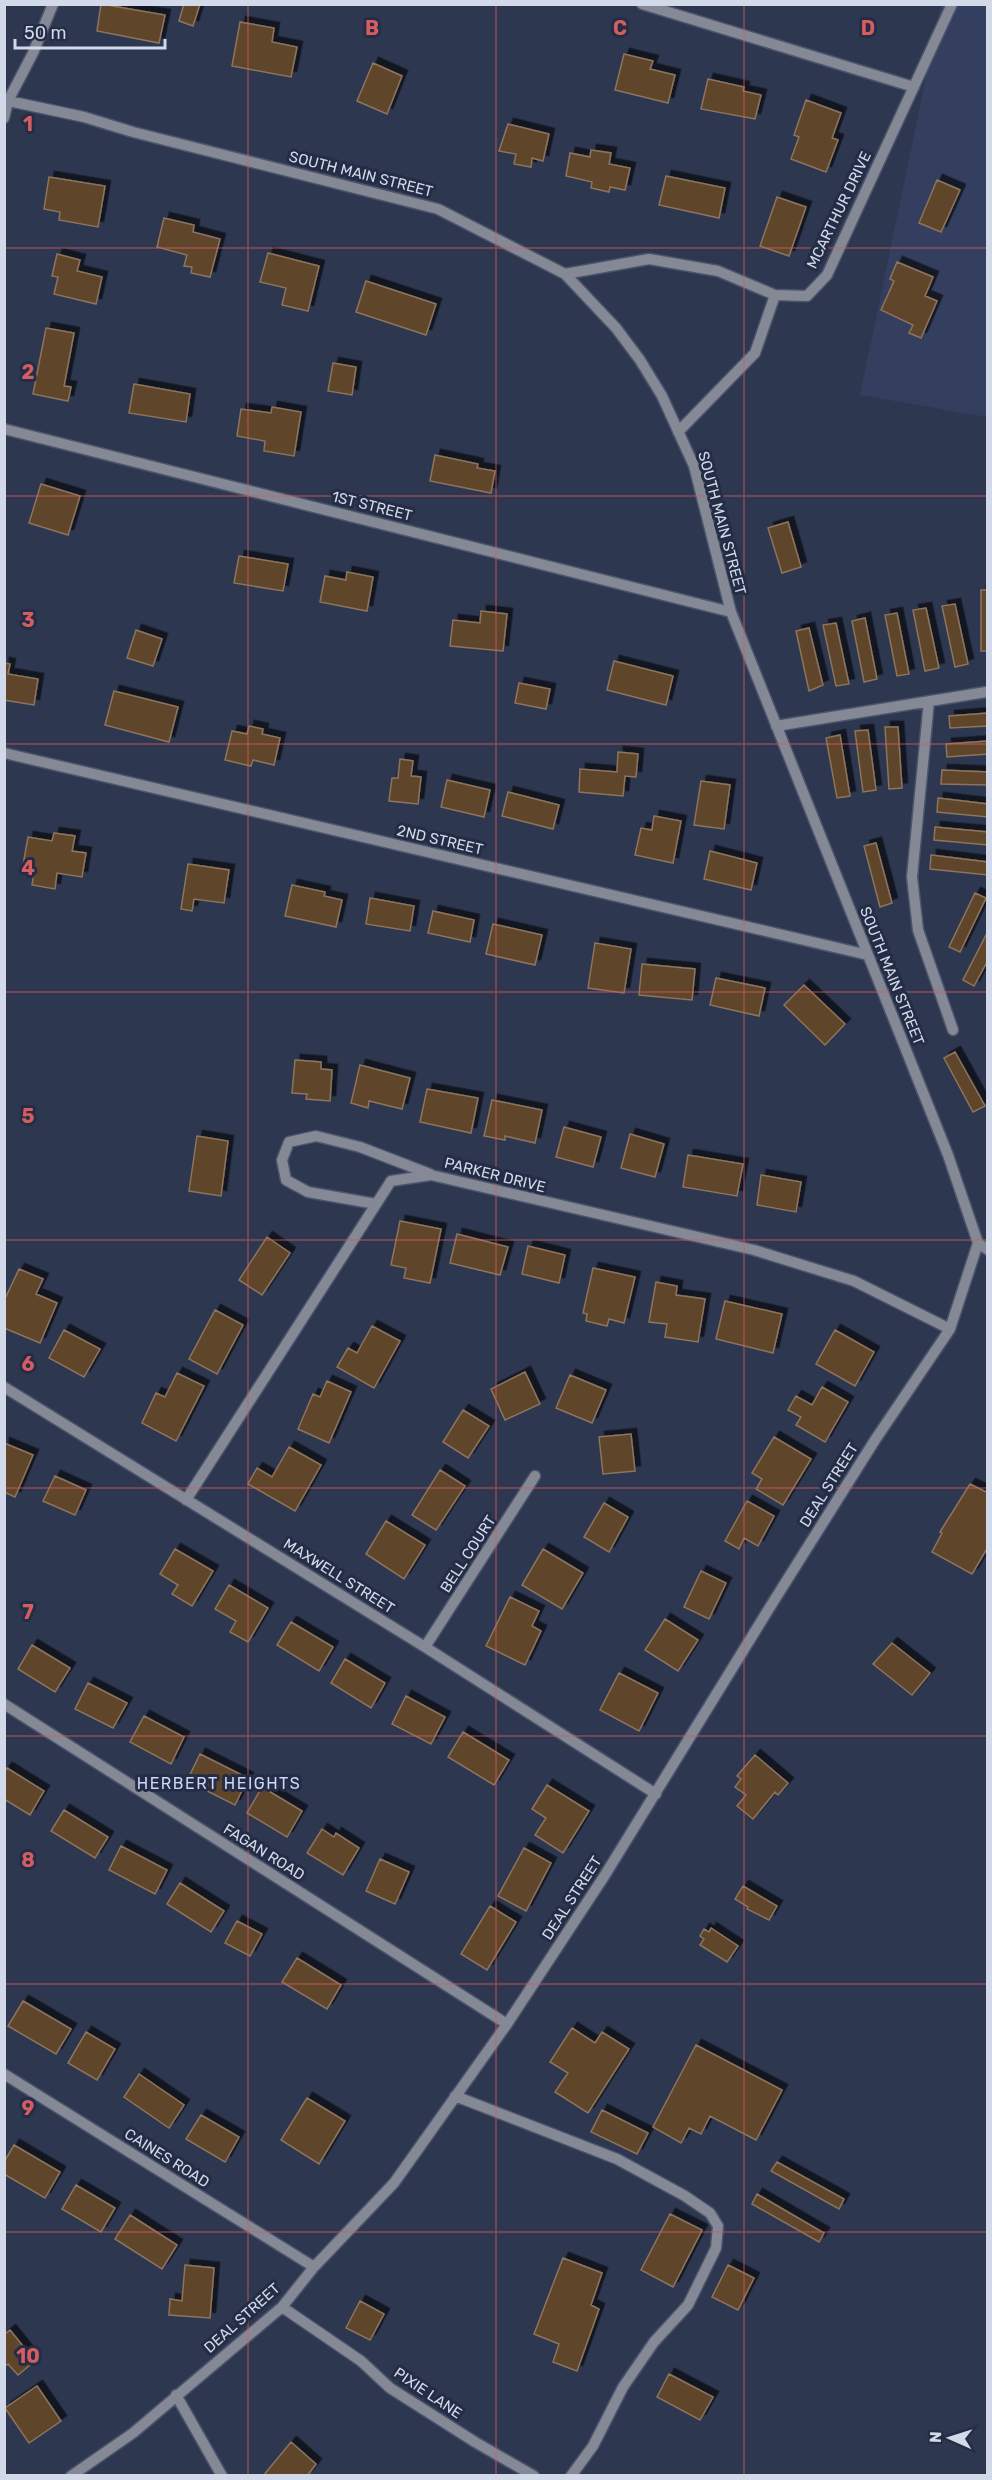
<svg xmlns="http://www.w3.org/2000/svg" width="992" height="2480" font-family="Rubik,sans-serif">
<defs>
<filter id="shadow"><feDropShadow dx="5.5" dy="-5.5" stdDeviation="0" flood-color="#0009"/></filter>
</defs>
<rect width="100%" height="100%" fill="#2e3750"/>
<path fill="#343e5e" d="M 941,5 L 987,5 L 987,417 L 860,395 Z"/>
<path fill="#5e442a" stroke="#8d745d" stroke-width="1.5" filter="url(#shadow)" d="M 101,4 L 165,15 L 159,43 L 97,31 Z
M 184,4 L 200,4 L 193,26 L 179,21 Z
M 240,22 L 274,28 L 272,42 L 297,47 L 291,77 L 232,66 Z
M 624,54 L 653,61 L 650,69 L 675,75 L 668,103 L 615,90 Z
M 373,63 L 402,76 L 387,114 L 357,101 Z
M 708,79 L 744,87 L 743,91 L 761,95 L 755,119 L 701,109 Z
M 806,100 L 841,113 L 832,138 L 838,140 L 826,172 L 791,159 L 799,137 L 794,135 Z
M 508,124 L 549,134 L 543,161 L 532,158 L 531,167 L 514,164 L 516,154 L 499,151 Z
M 591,150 L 611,153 L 609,164 L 630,168 L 625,190 L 610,187 L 609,192 L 591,188 L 592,182 L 566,176 L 570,153 L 590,157 Z
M 666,176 L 725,188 L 719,218 L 659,205 Z
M 49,177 L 105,186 L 98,227 L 59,220 L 60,212 L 44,209 Z
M 937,180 L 960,190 L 941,232 L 919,223 Z
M 777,197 L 806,207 L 789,256 L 760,246 Z
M 164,218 L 194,225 L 193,232 L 220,239 L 210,277 L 191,273 L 192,267 L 184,266 L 187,255 L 157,247 Z
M 268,253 L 319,266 L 308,311 L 282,305 L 286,288 L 260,282 Z
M 57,254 L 80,260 L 77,271 L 102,277 L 96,304 L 54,294 L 58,277 L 52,276 Z
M 897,262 L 933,277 L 925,296 L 937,301 L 921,338 L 909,333 L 913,325 L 881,310 L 894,281 L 890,279 Z
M 366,281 L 436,304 L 426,335 L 356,312 Z
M 46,328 L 74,333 L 64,386 L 71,387 L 68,401 L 33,394 Z
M 333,363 L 356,367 L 352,395 L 328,391 Z
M 134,384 L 190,394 L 186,422 L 129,413 Z
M 272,407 L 301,412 L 294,456 L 264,451 L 265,441 L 237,436 L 241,409 L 271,413 Z
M 435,455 L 478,464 L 477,468 L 495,471 L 491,493 L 430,481 Z
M 41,484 L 80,496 L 68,535 L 29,523 Z
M 788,522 L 801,567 L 782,573 L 768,528 Z
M 239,556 L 288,564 L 283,591 L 234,583 Z
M 347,572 L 373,577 L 367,611 L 320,602 L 325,576 L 346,580 Z
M 981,590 L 988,590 L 988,651 L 981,651 Z
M 955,604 L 968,664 L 955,667 L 942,606 Z
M 926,608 L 939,668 L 925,671 L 913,610 Z
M 481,611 L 507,614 L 503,651 L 450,646 L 453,620 L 480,623 Z
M 897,613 L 909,674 L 897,676 L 885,615 Z
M 865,618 L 877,679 L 864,682 L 852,621 Z
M 836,623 L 849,684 L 836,686 L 823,625 Z
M 809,628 L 823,685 L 809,691 L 796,631 Z
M 136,630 L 162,639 L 153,666 L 127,658 Z
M 614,661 L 673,676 L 666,705 L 607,690 Z
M 4,663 L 10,664 L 8,674 L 38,679 L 34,705 L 4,700 Z
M 519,683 L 550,689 L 546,709 L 515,703 Z
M 114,691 L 178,707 L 169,742 L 105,725 Z
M 988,713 L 988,726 L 950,728 L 949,716 Z
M 249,726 L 263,729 L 262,734 L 280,738 L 274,765 L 253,760 L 251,766 L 225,760 L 232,731 L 247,734 Z
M 885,727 L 898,727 L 902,788 L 889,789 Z
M 868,730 L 876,790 L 863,792 L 855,731 Z
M 840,735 L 850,796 L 837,798 L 826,738 Z
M 988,741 L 988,754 L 947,757 L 946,744 Z
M 618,752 L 638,754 L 636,777 L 625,776 L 623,796 L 579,792 L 580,769 L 617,772 Z
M 400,759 L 413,761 L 411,776 L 421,777 L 418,804 L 389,801 L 392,778 L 398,778 Z
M 942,770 L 988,772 L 988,785 L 941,784 Z
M 447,780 L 490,790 L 484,817 L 441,807 Z
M 701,781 L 730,785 L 724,829 L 694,825 Z
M 508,792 L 559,805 L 553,829 L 502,816 Z
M 938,798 L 988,804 L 988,817 L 937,812 Z
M 654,816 L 681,821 L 673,863 L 635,855 L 641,828 L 652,830 Z
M 935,827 L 988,832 L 988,845 L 934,840 Z
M 54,833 L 75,836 L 72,851 L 86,853 L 82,877 L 57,873 L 55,889 L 32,885 L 35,867 L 23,865 L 28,837 L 52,841 Z
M 876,843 L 892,903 L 880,907 L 864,846 Z
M 710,851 L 757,863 L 751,890 L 704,879 Z
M 931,855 L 988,862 L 988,875 L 930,869 Z
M 188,864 L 229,870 L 224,903 L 194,899 L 192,911 L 181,909 Z
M 292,885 L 325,892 L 324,896 L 342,900 L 336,927 L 285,916 Z
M 975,893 L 986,898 L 960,952 L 949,947 Z
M 370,898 L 414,906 L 410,931 L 366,924 Z
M 433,911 L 474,920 L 470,942 L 428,933 Z
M 493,924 L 542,935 L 535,965 L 486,954 Z
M 988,931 L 988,960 L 974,986 L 963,980 Z
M 595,943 L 631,949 L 624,993 L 588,988 Z
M 642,964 L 695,969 L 692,1000 L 639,995 Z
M 716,978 L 765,988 L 759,1016 L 710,1005 Z
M 804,985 L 845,1024 L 825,1045 L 784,1005 Z
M 955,1052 L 985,1106 L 973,1112 L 944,1058 Z
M 295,1060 L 321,1062 L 321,1069 L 332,1070 L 330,1101 L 306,1099 L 307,1094 L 292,1093 Z
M 360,1065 L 410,1078 L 402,1109 L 369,1101 L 368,1108 L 351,1103 Z
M 427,1089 L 478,1098 L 471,1133 L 420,1122 Z
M 492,1100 L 542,1110 L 535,1143 L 505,1136 L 505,1140 L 484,1136 Z
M 564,1127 L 601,1137 L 593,1167 L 556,1157 Z
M 630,1134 L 664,1144 L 655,1177 L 621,1168 Z
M 197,1136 L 228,1141 L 221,1196 L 189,1191 Z
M 688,1155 L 743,1164 L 737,1196 L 683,1187 Z
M 761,1175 L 801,1182 L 796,1212 L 757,1205 Z
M 400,1221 L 441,1229 L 430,1283 L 404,1278 L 406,1268 L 391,1265 Z
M 457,1234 L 508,1247 L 500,1275 L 450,1263 Z
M 267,1237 L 290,1253 L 262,1295 L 239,1280 Z
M 528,1246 L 565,1255 L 559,1283 L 522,1274 Z
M 593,1268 L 635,1277 L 624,1323 L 609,1319 L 607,1326 L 586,1321 L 587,1314 L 583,1313 Z
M 19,1269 L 43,1279 L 36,1294 L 57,1303 L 40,1343 L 4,1328 L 4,1301 Z
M 656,1282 L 677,1286 L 676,1295 L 705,1299 L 698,1342 L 665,1337 L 667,1324 L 649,1322 Z
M 725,1301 L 782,1314 L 773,1353 L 716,1339 Z
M 215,1310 L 243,1325 L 217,1374 L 189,1359 Z
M 372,1326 L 400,1341 L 374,1388 L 337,1367 L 348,1348 L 357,1353 Z
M 64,1330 L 100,1349 L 84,1377 L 49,1358 Z
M 835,1330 L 874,1352 L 855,1386 L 816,1364 Z
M 525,1372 L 540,1404 L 505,1420 L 491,1389 Z
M 177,1373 L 204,1386 L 176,1441 L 142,1423 L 156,1393 L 165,1397 Z
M 570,1375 L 606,1390 L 592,1423 L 556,1408 Z
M 327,1381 L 351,1392 L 329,1443 L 298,1429 L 313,1394 L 320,1397 Z
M 822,1387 L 848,1402 L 825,1442 L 796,1425 L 801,1417 L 788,1410 L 796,1396 L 812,1405 Z
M 463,1410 L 489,1426 L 468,1458 L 443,1442 Z
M 631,1434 L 635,1471 L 603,1474 L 599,1437 Z
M 774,1437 L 811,1459 L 783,1505 L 756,1489 L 762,1479 L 752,1473 Z
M 4,1443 L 33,1455 L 15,1497 L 4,1492 Z
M 289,1447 L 321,1465 L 295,1511 L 248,1484 L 257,1468 L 272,1477 Z
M 440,1470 L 465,1486 L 436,1530 L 412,1515 Z
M 55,1476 L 86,1490 L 75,1515 L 43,1501 Z
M 970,1484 L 988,1493 L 988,1547 L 972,1574 L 932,1552 L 942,1533 L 940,1532 Z
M 747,1501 L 774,1516 L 758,1546 L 744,1538 L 739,1549 L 725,1541 Z
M 604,1503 L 628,1517 L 609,1552 L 584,1537 Z
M 386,1521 L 425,1545 L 404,1579 L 366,1554 Z
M 175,1549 L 213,1571 L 192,1606 L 172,1594 L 178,1585 L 160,1574 Z
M 543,1549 L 583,1573 L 562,1609 L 522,1585 Z
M 701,1571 L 726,1583 L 709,1619 L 684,1607 Z
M 229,1585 L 268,1608 L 248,1642 L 230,1632 L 236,1621 L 215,1609 Z
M 510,1597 L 539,1611 L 532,1626 L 541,1631 L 525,1665 L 486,1646 Z
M 665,1619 L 698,1640 L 678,1671 L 645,1650 Z
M 291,1622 L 333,1647 L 319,1671 L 277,1645 Z
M 892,1643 L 930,1673 L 912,1695 L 873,1664 Z
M 32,1645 L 70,1668 L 55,1692 L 18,1669 Z
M 345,1659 L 385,1683 L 371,1708 L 331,1683 Z
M 619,1673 L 658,1693 L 639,1731 L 600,1710 Z
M 88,1683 L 127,1703 L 113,1728 L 75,1709 Z
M 406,1696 L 445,1717 L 431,1744 L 392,1724 Z
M 144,1716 L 184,1737 L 171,1764 L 130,1742 Z
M 463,1732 L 509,1760 L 494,1785 L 448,1757 Z
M 200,1754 L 248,1778 L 235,1805 L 187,1781 Z
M 755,1755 L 788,1783 L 778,1795 L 775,1792 L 753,1819 L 737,1806 L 746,1795 L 735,1787 L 741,1779 L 737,1776 Z
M 7,1768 L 44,1791 L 30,1815 L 4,1799 L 4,1771 Z
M 547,1785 L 589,1811 L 563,1853 L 535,1835 L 546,1818 L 532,1809 Z
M 262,1787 L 302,1811 L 287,1837 L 247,1813 Z
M 64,1810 L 108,1837 L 95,1858 L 51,1831 Z
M 322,1829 L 334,1837 L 336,1833 L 359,1848 L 343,1875 L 307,1853 Z
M 121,1846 L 167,1870 L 155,1894 L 109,1870 Z
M 524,1848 L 551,1863 L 526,1911 L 498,1896 Z
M 380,1859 L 409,1872 L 395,1904 L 366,1891 Z
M 180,1883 L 224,1911 L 211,1932 L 167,1904 Z
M 743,1886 L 777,1906 L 769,1920 L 747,1909 L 748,1907 L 735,1899 Z
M 490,1906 L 516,1922 L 487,1970 L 461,1954 Z
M 237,1921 L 262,1934 L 250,1956 L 225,1943 Z
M 711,1928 L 738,1946 L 727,1962 L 700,1945 L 704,1939 L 700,1936 L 704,1929 L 709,1932 Z
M 297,1958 L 341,1985 L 327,2009 L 282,1982 Z
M 23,2001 L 71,2029 L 56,2054 L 8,2026 Z
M 572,2028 L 595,2043 L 602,2032 L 629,2049 L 588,2113 L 555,2092 L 568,2073 L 550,2062 Z
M 86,2032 L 115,2049 L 97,2080 L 68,2063 Z
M 696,2045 L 782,2090 L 756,2140 L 710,2116 L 701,2134 L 689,2128 L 681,2143 L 653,2127 Z
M 139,2074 L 184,2105 L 169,2128 L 124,2097 Z
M 307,2098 L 345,2121 L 319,2164 L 281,2140 Z
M 602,2110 L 648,2133 L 637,2154 L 591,2132 Z
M 201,2115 L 239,2137 L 225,2162 L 186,2139 Z
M 14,2145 L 60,2172 L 45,2198 L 4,2174 L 4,2162 Z
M 777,2162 L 844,2199 L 839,2209 L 771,2171 Z
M 76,2185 L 115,2208 L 101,2232 L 62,2209 Z
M 757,2194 L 824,2233 L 819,2242 L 752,2204 Z
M 670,2214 L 702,2230 L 673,2287 L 641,2270 Z
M 130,2215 L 177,2245 L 162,2269 L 115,2239 Z
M 563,2258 L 602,2273 L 591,2305 L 599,2309 L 577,2371 L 553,2362 L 559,2344 L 534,2334 Z
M 185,2265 L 214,2268 L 210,2318 L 169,2315 L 170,2299 L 182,2301 Z
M 728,2265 L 754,2278 L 738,2310 L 712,2297 Z
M 360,2301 L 384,2314 L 370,2340 L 346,2328 Z
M 10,2330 L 35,2361 L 18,2375 L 8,2364 L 4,2367 L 4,2335 Z
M 669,2374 L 713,2397 L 700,2420 L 657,2397 Z
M 37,2386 L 61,2421 L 29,2443 L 5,2408 Z
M 291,2442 L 316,2464 L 307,2476 L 263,2476 Z"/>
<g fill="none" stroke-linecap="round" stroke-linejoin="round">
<defs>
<path id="minor" d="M 642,4 L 914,87
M 4,100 L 84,117 L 133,132 L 438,209 L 565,274 L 616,328 L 640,360 L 662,396 L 694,466 L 731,612 L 948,1155 L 978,1243 L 988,1250
M 4,118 L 8,101 L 33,53 L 53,4
M 565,274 L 649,259 L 718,271 L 775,295 L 807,296 L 827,275 L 952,4
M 4,429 L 731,612
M 678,432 L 755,353 L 775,295
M 929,701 L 912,877 L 918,930 L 953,1030
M 776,726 L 986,692
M 4,753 L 868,955
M 376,1204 L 308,1192 L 286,1180 L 282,1160 L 289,1142 L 316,1136 L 360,1147 L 430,1174
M 4,1387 L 425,1647 L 656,1794
M 186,1500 L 391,1181 L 431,1175 L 754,1250 L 854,1281 L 950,1329
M 425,1647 L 535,1476
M 4,1704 L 507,2024
M 4,2074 L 314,2267
M 455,2096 L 617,2159 L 685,2196 L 710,2213 L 718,2226 L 716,2248 L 688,2305 L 654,2342 L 623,2387 L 593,2446 L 571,2476
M 282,2307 L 361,2361 L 390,2388 L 475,2442 L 534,2476
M 176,2395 L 222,2476
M 71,2476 L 133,2433 L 282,2307 L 314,2267 L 394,2183 L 507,2024 L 605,1875 L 770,1607 L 875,1440 L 950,1329 L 978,1243"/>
</defs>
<use href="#minor" stroke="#4c546c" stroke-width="13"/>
<use href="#minor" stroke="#858996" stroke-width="10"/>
</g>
<path fill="none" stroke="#d55d62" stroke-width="1.5" stroke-opacity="0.55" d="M 248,4 L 248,2476M 496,4 L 496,2476M 744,4 L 744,2476M 4,248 L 988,248M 4,496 L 988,496M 4,744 L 988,744M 4,992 L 988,992M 4,1240 L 988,1240M 4,1488 L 988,1488M 4,1736 L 988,1736M 4,1984 L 988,1984M 4,2232 L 988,2232"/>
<g text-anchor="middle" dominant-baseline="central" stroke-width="6" stroke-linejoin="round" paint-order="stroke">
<g font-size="15" fill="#d2d9e9" stroke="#242d45">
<text transform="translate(361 174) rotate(14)">SOUTH MAIN STREET</text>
<text transform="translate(839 210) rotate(-64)">MCARTHUR DRIVE</text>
<text transform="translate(372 506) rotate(14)">1ST STREET</text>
<text transform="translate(722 523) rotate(75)">SOUTH MAIN STREET</text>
<text transform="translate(440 840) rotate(13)">2ND STREET</text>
<text transform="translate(892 976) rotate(68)">SOUTH MAIN STREET</text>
<text transform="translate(495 1175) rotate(14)">PARKER DRIVE</text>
<text transform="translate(829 1485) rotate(-58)">DEAL STREET</text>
<text transform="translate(468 1554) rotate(-57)">BELL COURT</text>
<text transform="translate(339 1576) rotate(32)">MAXWELL STREET</text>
<text transform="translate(264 1852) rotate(32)">FAGAN ROAD</text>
<text transform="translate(572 1898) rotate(-57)">DEAL STREET</text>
<text transform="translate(167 2158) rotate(32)">CAINES ROAD</text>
<text transform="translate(242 2318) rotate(-42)">DEAL STREET</text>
<text transform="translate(428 2393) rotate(34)">PIXIE LANE</text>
</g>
<g font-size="16" letter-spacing="1.5" fill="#ccd8f8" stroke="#242d45">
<text x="219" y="1783">HERBERT HEIGHTS</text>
</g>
</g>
<g font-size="20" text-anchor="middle" font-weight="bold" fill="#d55d62" stroke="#242d45" stroke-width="6" stroke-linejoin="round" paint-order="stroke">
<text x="372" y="35">B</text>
<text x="620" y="35">C</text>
<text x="868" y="35">D</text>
<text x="28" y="131">1</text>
<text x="28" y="379">2</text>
<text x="28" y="627">3</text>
<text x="28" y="875">4</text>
<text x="28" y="1123">5</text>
<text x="28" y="1371">6</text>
<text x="28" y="1619">7</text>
<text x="28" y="1867">8</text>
<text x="28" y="2115">9</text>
<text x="28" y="2363">10</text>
</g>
<rect width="992" height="2480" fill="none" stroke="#d2d9e9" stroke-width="12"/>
<g transform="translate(950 2438) rotate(273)" stroke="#242d45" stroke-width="4.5" paint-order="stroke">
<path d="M0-4.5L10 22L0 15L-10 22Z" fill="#d2d9e9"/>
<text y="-9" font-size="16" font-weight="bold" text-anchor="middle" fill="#d2d9e9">N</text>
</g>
<path d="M15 39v9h150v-9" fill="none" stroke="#d2d9e9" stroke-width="3"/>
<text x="24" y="39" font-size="18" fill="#d2d9e9" stroke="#242d45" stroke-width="4.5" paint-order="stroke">50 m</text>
</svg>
